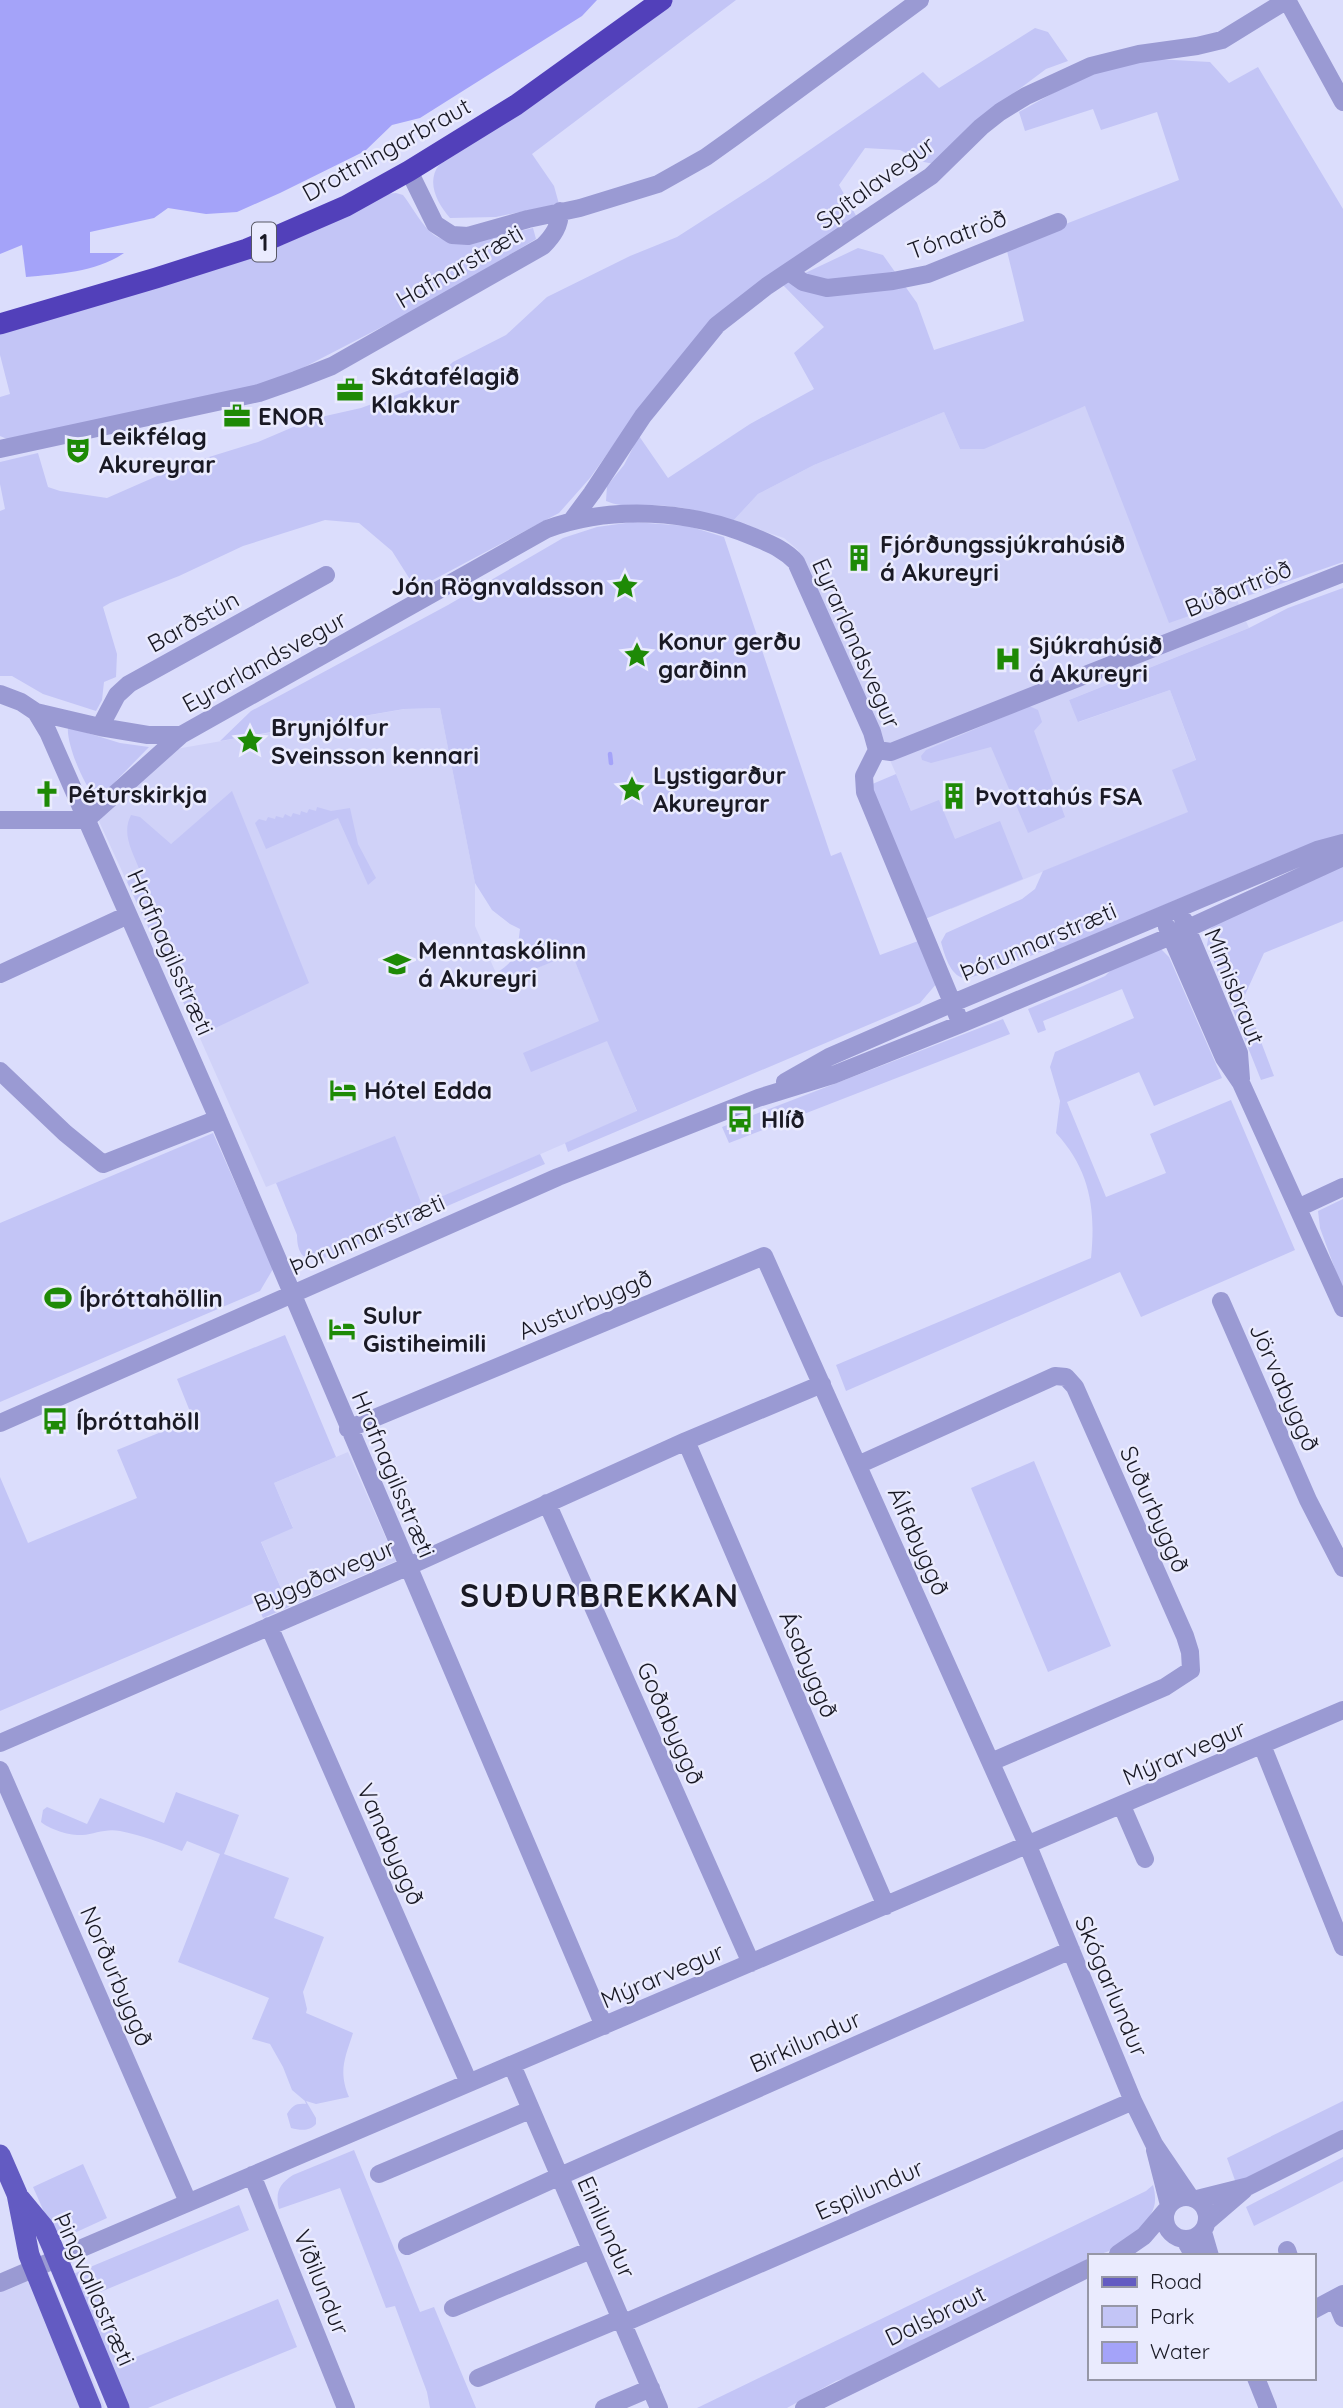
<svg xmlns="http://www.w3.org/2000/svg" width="1343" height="2408" font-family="Quicksand,sans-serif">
<rect width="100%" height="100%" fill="#dbddfc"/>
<path fill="#d0d2f8" d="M 1085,406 L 1305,575 L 1237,600 L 1249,628 L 1069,700 L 1079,722 L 1170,690 L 1196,761 L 1189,812 L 951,909 L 896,774 L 798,550 L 784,538 L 733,521 L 758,494 L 814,465 L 944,412 L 960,449 Z
M 440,708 L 475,883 L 475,926 L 500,982 L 572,954 L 637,1112 L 421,1206 L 394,1137 L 266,1187 L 199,1036 L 308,982 L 232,792 L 127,882 L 97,817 L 176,749 L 405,709 Z
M 348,1452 L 396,1561 L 289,1607 L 261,1541 L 293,1527 L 274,1483 Z
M 45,2264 L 105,2408 L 0,2408 L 0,2286 Z"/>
<path fill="#c3c5f6" d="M 673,0 L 736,0 L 532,154 L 554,186 L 559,204 L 496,217 L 450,218 C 437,203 426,182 439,165 L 563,84 Z
M 1035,28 L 1048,32 L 1068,61 L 1046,69 L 1014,93 L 934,164 L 924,162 L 900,150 L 865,148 L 839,185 L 859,221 L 774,277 L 632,419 L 590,478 L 559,513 L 416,589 L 392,551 L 359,523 L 325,520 L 243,546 L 179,576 L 110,603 L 103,607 L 117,654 L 116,677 L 104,682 L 102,700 L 96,711 L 43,694 L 12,676 L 0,676 L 0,511 L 5,509 L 0,484 L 0,462 L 38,453 L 48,487 L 60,491 L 107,498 L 180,466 L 258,442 L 312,419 L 361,408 L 429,383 L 453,362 L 506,335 L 547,297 L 630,256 L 677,237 L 766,180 L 923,72 L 939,88 Z
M 1137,58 L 1210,62 L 1229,83 L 1258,67 L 1343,209 L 1343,562 L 1169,623 L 1085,406 L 984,449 L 960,449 L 944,412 L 814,465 L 758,494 L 733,521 C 711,514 690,508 667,506 C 647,504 624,509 606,501 L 607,486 L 624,465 L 639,436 L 668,478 L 750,424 L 814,389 L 794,353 L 824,327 L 782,284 L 858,248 L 883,255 L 917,303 L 934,350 L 1024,321 L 1006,247 L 1179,180 L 1157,112 L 1101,130 L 1093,109 L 1025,131 L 1019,112 L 1082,77 Z
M 396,193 L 403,195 C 413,208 422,226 434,235 C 454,250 510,233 533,228 L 536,239 L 434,300 L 291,374 L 257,385 L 40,432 L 12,441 L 0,436 L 0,397 L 10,394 L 0,355 L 0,332 L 216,268 L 285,244 L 386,194 Z
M 633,522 L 688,526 L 724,537 L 831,856 L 841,852 L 880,955 L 921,940 L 937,983 L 920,1003 L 568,1152 L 565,1143 L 637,1111 L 607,1041 L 531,1072 L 523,1053 L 599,1021 L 572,954 L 500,983 L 496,973 C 517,960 517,953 520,929 L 510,924 L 492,910 L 475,883 L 440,708 L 404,709 L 220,741 L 251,711 L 448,605 L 563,538 L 597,527 Z
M 1343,588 L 1343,835 L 1297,849 L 1055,951 L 1053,947 C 1037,953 977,979 964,978 C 950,976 944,953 941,942 L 946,933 L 1022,899 L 1035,889 L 1043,871 L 1188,812 L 1172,770 L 1196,760 L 1170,690 L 1078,722 L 1069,700 L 1249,628 L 1288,608 Z
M 1029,706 L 1038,710 L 1042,722 L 1034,731 L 1065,817 L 1028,833 L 991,747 L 931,763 L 922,760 L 921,756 L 926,750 Z
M 68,727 L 120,743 L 149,747 L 108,789 L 96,797 C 84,787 66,743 68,727 Z
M 896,774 L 911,811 L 939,800 L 955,839 L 1000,821 L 1023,879 L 925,919 L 870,785 Z
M 232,791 L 309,983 L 199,1036 L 127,882 L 140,871 C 133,852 121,834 131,815 L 140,817 L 171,844 Z
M 317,807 L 331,811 L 350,808 L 358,844 L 376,878 L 368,885 L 338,818 L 266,849 L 255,823 L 259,819 L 266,821 L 268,817 L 275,819 L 276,816 L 283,818 L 285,814 L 291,817 L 293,813 L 300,815 L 301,811 L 307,813 L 309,809 L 316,811 Z
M 1343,863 L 1343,921 L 1264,953 L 1244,997 L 1274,1076 L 1261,1080 L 1207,945 L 1210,929 L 1228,915 Z
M 1159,947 L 1169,957 L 1222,1078 L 1154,1106 L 1139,1072 L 1067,1102 L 1106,1197 L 1166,1173 L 1150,1134 L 1231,1100 L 1295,1250 L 1141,1317 L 1120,1272 L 846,1391 L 836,1365 L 1091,1258 C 1096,1209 1090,1170 1056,1133 L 1060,1101 L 1050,1067 L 1055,1052 L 1134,1018 L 1122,989 L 1043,1021 L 1046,1030 L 1038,1033 L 1028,1009 L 1083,986 L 1105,976 L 1118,963 Z
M 1003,1019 L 1010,1034 L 729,1143 L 722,1127 Z
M 213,1133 L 273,1269 L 260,1291 L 0,1402 L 0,1223 Z
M 395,1136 L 422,1205 L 540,1154 L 545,1164 L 336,1254 C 315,1262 297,1265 297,1235 L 276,1183 Z
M 1343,1199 L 1343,1291 L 1320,1228 L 1318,1211 Z
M 285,1335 L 336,1457 L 274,1483 L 293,1528 L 261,1542 L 289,1607 L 263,1618 L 256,1602 L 0,1711 L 0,1477 L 28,1543 L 137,1498 L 117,1450 L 193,1419 L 177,1379 Z
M 1034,1461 L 1111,1646 L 1048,1672 L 971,1488 Z
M 176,1792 L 239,1815 L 224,1854 L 289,1878 L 274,1918 L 324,1937 L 303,1992 L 307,2009 L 306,2013 L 353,2033 C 345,2058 338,2071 349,2097 L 316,2104 L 306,2101 L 316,2118 L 316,2124 C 309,2132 300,2130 291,2128 L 287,2114 C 292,2106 296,2103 306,2104 L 305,2101 L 292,2090 L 283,2067 L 270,2044 L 252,2039 L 269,1998 L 178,1962 L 220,1854 L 187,1841 L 182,1851 C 162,1843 141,1835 120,1831 C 106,1828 95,1834 82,1835 C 70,1836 49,1829 41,1822 L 43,1810 L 47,1807 L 87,1824 L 100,1798 L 164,1823 Z
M 1343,2101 L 1343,2133 L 1237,2186 L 1227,2158 Z
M 354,2150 L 420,2312 L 434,2307 L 476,2408 L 430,2408 L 427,2392 L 395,2306 L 386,2308 L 340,2188 L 279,2209 C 275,2193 279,2184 293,2175 Z
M 1343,2157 L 1343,2181 L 1254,2226 L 1246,2207 Z
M 83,2164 L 107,2218 L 57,2241 L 33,2187 Z
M 1153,2185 C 1155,2192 1156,2200 1154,2207 C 1147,2229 1112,2256 1089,2256 L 1089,2260 L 867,2371 L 836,2381 L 787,2408 L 697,2408 L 1146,2191 Z
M 239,2205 L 249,2230 L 98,2293 L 126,2361 L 278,2299 L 297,2347 L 148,2408 L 126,2408 L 71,2275 Z"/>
<path fill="#a4a3f9" d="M 0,0 L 597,0 L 582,16 L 420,118 L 392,125 L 365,151 L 280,193 L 237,212 L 206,214 L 168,208 L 154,218 L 90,232 L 90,253 L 124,253 C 97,272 58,274 26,277 L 22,245 L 0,254 Z"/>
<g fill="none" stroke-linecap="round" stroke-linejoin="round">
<path stroke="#a4a3f9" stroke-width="4.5" d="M 610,754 L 611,763"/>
<path stroke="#9a9ad3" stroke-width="18" d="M 409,171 L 435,224 L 452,235 L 468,236 L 528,219 L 580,208 L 658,184 L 706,157 L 734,137 L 920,0
M 789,272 L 803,282 L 827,288 L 893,281 L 928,274 L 1058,222
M 0,449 L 259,393 L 296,380 L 332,366 L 543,246 C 553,236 560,226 560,211
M 572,520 L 592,493 L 643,416 L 717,325 L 767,286 L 931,176 L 981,127 L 1000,112 L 1026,96 L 1091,66 L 1139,54 L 1197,46 L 1222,40 L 1287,0 L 1343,102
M 0,694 L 21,702 L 36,712 L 100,727 L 148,735 L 181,735
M 36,712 L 48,732 L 215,1112 L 604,2026
M 100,727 L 117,695 L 129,684 L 326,575
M 877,750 L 891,752 L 1343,573
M 0,820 L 86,820 L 181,735 L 547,529 C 613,505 690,510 754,537 C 770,544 784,549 796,562 L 872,732 L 877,750 L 864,776 L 865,792 L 961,1024
M 1183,919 L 1239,1053 L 1241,1079
M 1167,927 L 1224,1058 L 1241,1083 L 1343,1308
M 0,974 L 128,915
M 0,1071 L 65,1133 L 103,1164 L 218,1119
M 785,1082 L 829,1057 L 953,1003 L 1317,850 L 1343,843
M 1298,1208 L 1343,1187
M 1221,1301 L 1308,1500 L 1343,1568
M 0,1423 L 558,1177 L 758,1098 L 833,1075 L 961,1024 L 1171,936 L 1343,857
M 348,1429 L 764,1256 L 1028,1846 L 1133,2101 L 1154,2144 L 1190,2197
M 686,1441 L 886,1906
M 858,1465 L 1055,1376 L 1066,1377 L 1075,1387 L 1185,1636 L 1190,1652 L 1191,1670 L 1165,1687 L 991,1762
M 547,1503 L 751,1963
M 269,1626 L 469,2083
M 0,1743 L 407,1567 L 686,1441 L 822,1384
M 1262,1745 L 1343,1947
M 0,1770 L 188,2202
M 1122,1806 L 1145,1859
M 512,2065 L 659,2408
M 1155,2150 L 1169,2205
M 379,2174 L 530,2110
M 252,2175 L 346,2408
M1165 2218a21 21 0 1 1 42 0a21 21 0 1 1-42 0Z
M 1197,2199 L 1249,2186 L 1343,2139
M 1208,2221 L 1244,2190
M 1203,2232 L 1210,2256
M 1185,2240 L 1194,2256
M 407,2246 L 558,2177 L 1071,1950
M 1287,2250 L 1289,2256
M 1118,2254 L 1144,2236 L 1167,2209
M 0,2283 L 1343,1710
M 1335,2299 L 1343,2318
M 453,2308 L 591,2250
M 1313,2310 L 1343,2294
M 624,2323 L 1133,2101
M 478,2378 L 622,2318
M 1256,2378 L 1268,2408
M 604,2408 L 651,2388
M 804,2408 L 1089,2268"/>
<path stroke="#635bc2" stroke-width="21" d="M 0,2155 L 17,2194 L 29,2255 L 91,2408
M 20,2199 L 44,2228 L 52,2246 L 119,2408"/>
<path stroke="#5240ba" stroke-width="21" d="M 0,324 L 156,278 L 247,249 L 346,206 L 409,171 L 516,105 L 662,0"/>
</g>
<defs>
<symbol id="office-bare" viewBox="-9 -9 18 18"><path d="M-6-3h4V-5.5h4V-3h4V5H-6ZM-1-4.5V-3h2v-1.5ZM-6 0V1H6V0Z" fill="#1e8a06" stroke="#eaebfe" stroke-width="2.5" paint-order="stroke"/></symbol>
<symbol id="theatre-bare" viewBox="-9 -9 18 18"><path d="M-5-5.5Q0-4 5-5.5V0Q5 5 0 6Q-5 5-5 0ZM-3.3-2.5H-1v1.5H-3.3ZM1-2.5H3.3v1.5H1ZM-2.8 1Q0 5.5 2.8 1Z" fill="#1e8a06" stroke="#eaebfe" stroke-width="2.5" paint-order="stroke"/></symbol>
<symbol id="building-bare" viewBox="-9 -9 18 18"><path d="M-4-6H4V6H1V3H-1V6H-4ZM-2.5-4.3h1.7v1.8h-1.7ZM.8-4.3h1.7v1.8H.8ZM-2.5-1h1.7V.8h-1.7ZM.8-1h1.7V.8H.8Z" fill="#1e8a06" stroke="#eaebfe" stroke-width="2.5" paint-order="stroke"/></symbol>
<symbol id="sight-bare" viewBox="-9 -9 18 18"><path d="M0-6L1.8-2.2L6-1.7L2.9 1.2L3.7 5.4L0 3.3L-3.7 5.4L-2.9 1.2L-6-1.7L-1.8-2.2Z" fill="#1e8a06" stroke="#eaebfe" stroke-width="2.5" paint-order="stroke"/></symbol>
<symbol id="hospital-bare" viewBox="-9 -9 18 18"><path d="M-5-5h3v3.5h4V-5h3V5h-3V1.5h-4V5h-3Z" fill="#1e8a06" stroke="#eaebfe" stroke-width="2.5" paint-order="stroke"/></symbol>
<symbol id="church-bare" viewBox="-9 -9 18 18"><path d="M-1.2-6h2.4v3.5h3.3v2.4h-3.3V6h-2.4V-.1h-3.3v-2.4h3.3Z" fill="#1e8a06" stroke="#eaebfe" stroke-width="2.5" paint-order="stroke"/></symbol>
<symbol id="university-bare" viewBox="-9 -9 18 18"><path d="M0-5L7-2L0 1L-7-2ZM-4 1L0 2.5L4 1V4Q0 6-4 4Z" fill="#1e8a06" stroke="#eaebfe" stroke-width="2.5" paint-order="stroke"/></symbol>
<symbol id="hotel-bare" viewBox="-9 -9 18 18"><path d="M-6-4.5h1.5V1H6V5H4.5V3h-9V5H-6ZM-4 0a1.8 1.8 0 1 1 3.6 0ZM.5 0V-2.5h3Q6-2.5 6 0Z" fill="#1e8a06" stroke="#eaebfe" stroke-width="2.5" paint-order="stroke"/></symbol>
<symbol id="bus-bare" viewBox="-9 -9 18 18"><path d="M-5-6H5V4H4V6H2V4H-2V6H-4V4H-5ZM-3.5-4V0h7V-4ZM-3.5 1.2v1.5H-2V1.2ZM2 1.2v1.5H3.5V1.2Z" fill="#1e8a06" stroke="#eaebfe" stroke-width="2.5" paint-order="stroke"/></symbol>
<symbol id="stadium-bare" viewBox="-9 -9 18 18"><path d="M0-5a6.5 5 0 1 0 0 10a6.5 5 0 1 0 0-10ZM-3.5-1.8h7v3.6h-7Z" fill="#1e8a06" stroke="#eaebfe" stroke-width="2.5" paint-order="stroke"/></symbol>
</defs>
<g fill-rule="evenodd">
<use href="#office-bare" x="331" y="371" width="38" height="38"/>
<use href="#office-bare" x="218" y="397" width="38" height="38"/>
<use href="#theatre-bare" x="59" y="431" width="38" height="38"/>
<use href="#building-bare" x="840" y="539" width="38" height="38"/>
<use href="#sight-bare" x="606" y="567" width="38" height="38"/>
<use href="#sight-bare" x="618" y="636" width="38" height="38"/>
<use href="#hospital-bare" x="989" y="640" width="38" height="38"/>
<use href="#sight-bare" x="231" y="722" width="38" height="38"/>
<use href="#sight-bare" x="613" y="770" width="38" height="38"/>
<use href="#church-bare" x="28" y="775" width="38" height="38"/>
<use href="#building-bare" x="935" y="777" width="38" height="38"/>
<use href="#university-bare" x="378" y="945" width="38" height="38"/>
<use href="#hotel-bare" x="324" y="1071" width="38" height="38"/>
<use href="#bus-bare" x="721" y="1100" width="38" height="38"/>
<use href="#stadium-bare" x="39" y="1279" width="38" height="38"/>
<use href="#hotel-bare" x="323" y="1310" width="38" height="38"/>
<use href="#bus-bare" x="36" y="1402" width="38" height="38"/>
</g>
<g text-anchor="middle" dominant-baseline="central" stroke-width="5" stroke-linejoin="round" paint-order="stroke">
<rect fill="#eaebfe" stroke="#585865" stroke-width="2" x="252" y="222.5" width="24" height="39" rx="5"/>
<g font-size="23" font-weight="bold" fill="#191924">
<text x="264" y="242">1</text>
</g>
<g font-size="24" fill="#191924" stroke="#eaebfe">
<text transform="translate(386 149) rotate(-29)">Drottningarbraut</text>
<text transform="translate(875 182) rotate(-36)">Spítalavegur</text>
<text transform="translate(957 234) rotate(-20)">Tónatröð</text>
<text transform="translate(459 266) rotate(-30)">Hafnarstræti</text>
<text transform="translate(1238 588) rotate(-22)">Búðartröð</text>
<text transform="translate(193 621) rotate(-29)">Barðstún</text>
<text transform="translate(857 643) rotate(66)">Eyrarlandsvegur</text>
<text transform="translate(264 661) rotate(-29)">Eyrarlandsvegur</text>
<text transform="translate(1038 941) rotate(-23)">Þórunnarstræti</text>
<text transform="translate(171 952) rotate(66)">Hrafnagilsstræti</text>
<text transform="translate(1235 986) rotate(68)">Mímisbraut</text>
<text transform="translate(367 1234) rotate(-24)">Þórunnarstræti</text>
<text transform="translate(585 1304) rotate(-23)">Austurbyggð</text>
<text transform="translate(1285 1387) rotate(66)">Jörvabyggð</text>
<text transform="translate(394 1474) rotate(67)">Hrafnagilsstræti</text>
<text transform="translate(1155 1509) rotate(66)">Suðurbyggð</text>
<text transform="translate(919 1541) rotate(66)">Álfabyggð</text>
<text transform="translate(324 1575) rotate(-23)">Byggðavegur</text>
<text transform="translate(809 1664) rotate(67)">Ásabyggð</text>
<text transform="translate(671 1723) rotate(66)">Goðabyggð</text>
<text transform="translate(1184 1752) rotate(-23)">Mýrarvegur</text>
<text transform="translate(391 1844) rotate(66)">Vanabyggð</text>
<text transform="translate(662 1975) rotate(-23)">Mýrarvegur</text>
<text transform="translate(117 1976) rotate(67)">Norðurbyggð</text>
<text transform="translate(1112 1986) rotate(67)">Skógarlundur</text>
<text transform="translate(805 2041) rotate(-24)">Birkilundur</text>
<text transform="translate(869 2189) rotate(-24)">Espilundur</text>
<text transform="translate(607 2227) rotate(66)">Einilundur</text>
<text transform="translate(322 2282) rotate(68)">Víðilundur</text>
<text transform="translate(95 2289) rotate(66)">Þingvallastræti</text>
<text transform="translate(935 2315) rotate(-26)">Dalsbraut</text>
</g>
<g font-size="24" font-weight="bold" fill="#191924" stroke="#eaebfe" text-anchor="start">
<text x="371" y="376">Skátafélagið<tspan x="371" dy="28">Klakkur</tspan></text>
<text x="258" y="416">ENOR</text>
<text x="99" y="436">Leikfélag<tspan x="99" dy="28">Akureyrar</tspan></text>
<text x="880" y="544">Fjórðungssjúkrahúsið<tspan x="880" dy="28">á Akureyri</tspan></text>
<text x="604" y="586" text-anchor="end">Jón Rögnvaldsson</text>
<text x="658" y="641">Konur gerðu<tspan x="658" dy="28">garðinn</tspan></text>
<text x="1029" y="645">Sjúkrahúsið<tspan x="1029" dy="28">á Akureyri</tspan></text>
<text x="271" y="727">Brynjólfur<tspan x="271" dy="28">Sveinsson kennari</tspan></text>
<text x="653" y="775">Lystigarður<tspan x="653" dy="28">Akureyrar</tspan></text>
<text x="68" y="794">Péturskirkja</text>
<text x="975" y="796">Þvottahús FSA</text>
<text x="418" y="950">Menntaskólinn<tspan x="418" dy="28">á Akureyri</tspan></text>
<text x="364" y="1090">Hótel Edda</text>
<text x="761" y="1119">Hlíð</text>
<text x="79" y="1298">Íþróttahöllin</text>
<text x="363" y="1315">Sulur<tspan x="363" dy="28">Gistiheimili</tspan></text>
<text x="76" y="1421">Íþróttahöll</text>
</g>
<g font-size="32" font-weight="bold" letter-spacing="2" fill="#191924" stroke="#eaebfe">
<text x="600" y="1595">SUÐURBREKKAN</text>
</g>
</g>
<rect x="1088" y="2254" width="228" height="126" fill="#eaebfe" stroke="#9697a7" stroke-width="2"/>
<rect x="1102" y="2277" width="35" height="10" fill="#635bc2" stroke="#9697a7" stroke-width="2"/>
<text x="1150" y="2289" font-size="21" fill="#191924">Road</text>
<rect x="1102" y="2306" width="35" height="21" fill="#c3c5f6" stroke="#9697a7" stroke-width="2"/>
<text x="1150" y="2324" font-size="21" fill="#191924">Park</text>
<rect x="1102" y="2342" width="35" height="21" fill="#a4a3f9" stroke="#9697a7" stroke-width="2"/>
<text x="1150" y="2359" font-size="21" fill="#191924">Water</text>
</svg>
